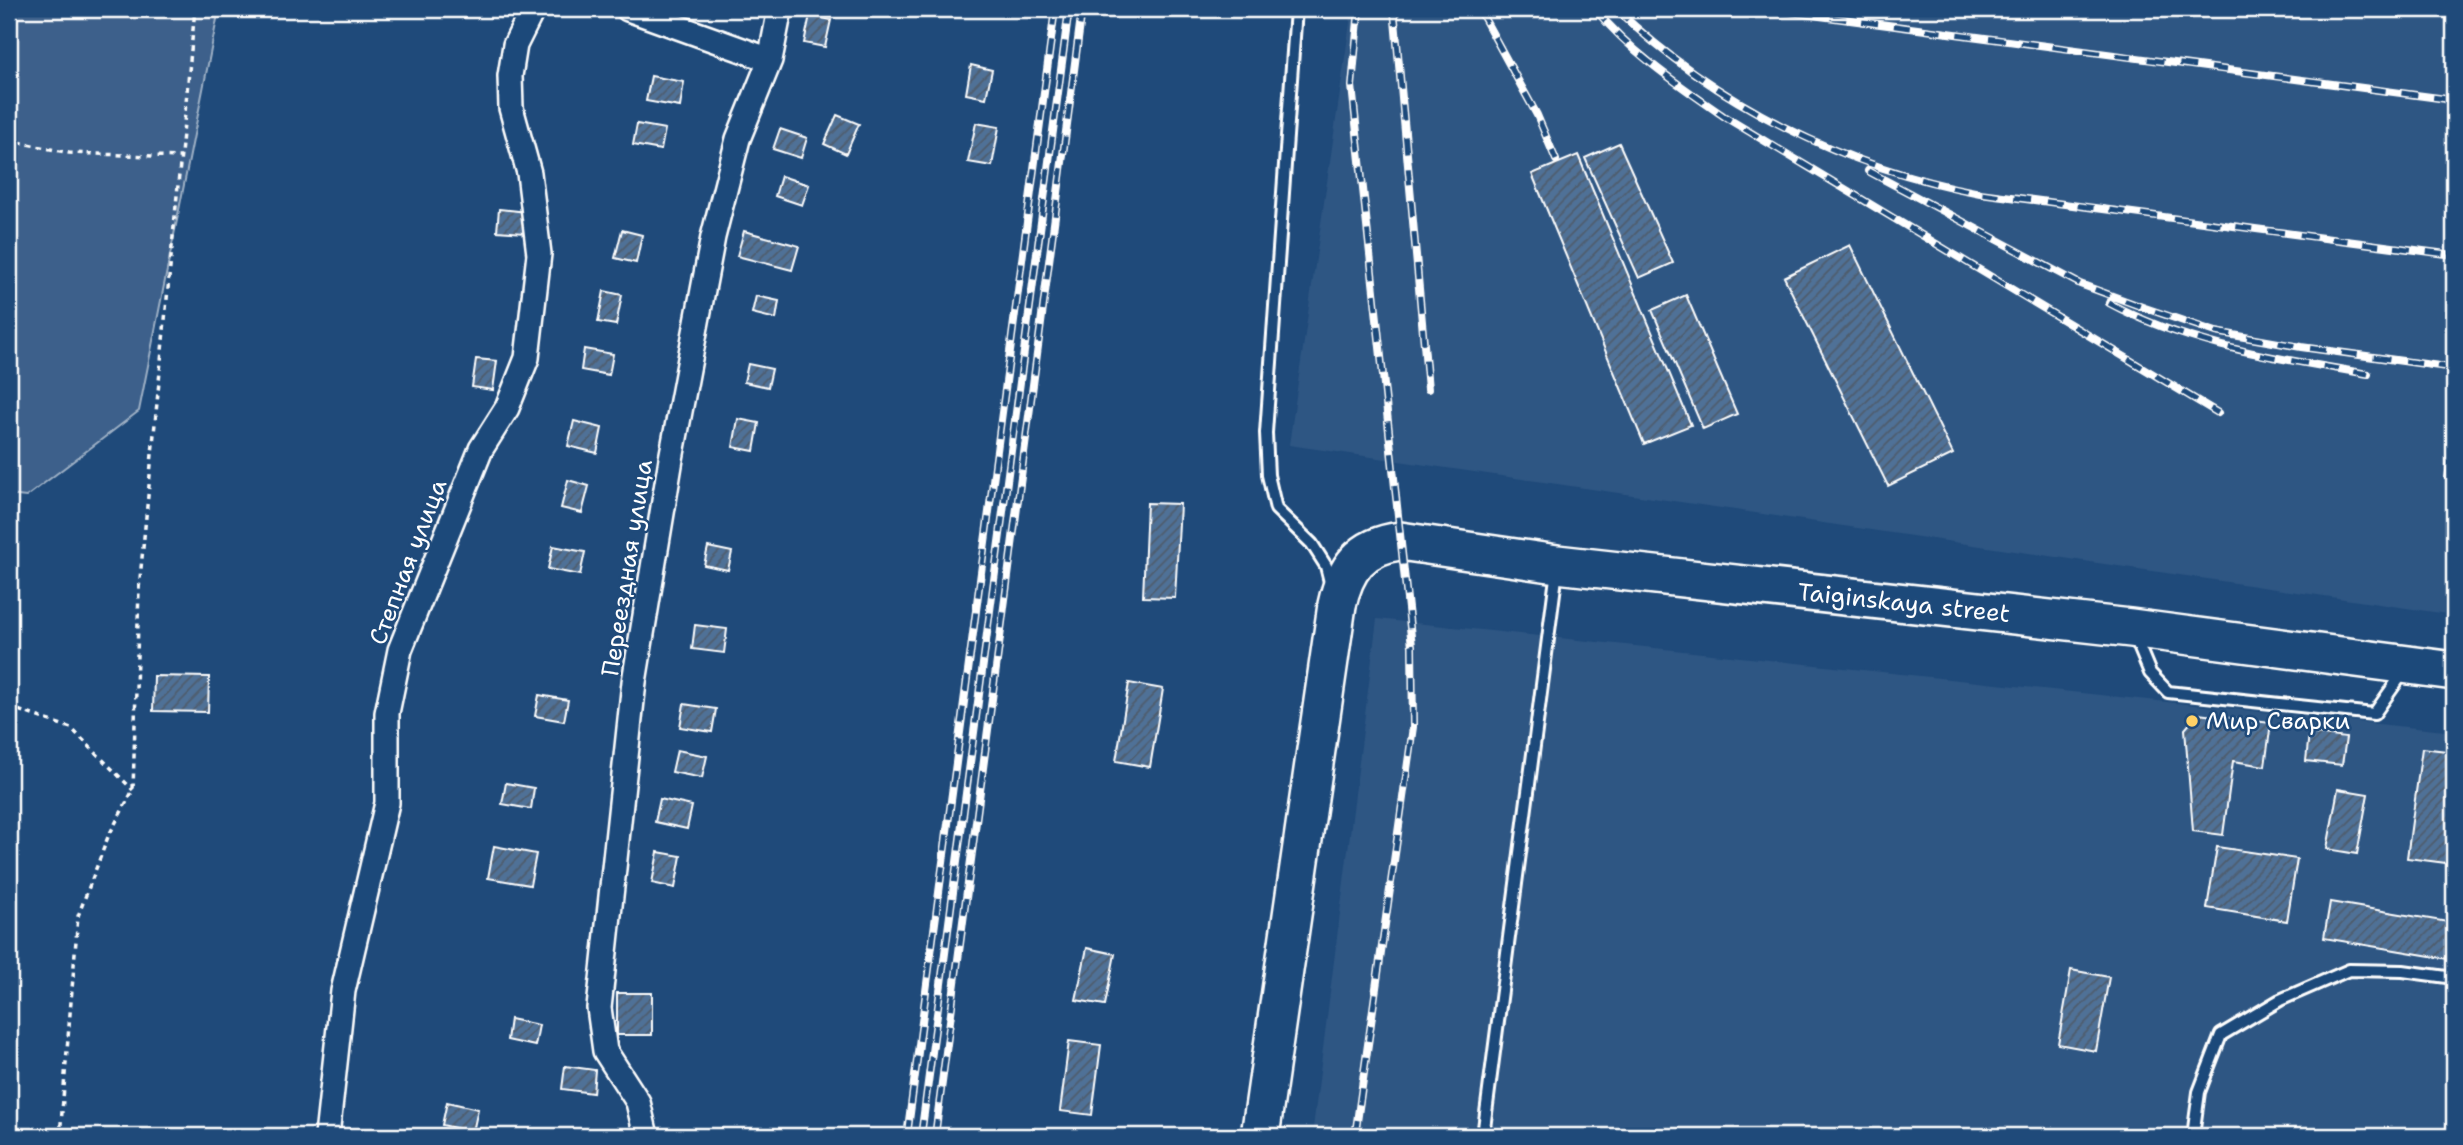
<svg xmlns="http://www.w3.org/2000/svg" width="2463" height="1145" font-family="'Shantell Sans',sans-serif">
<defs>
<pattern id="building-hatch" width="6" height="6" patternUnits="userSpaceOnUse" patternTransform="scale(1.75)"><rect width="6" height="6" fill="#507197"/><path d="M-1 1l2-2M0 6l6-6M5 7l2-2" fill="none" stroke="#4e5b6a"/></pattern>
</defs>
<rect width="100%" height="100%" fill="#1f4a7a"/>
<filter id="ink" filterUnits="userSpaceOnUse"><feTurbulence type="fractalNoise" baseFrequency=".0143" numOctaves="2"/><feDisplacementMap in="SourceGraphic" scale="14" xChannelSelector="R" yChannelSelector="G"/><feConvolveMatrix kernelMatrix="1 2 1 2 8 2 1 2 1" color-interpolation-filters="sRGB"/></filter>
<g filter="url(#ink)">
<path fill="#2e5683" d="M 1352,9 L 2454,9 L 2454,615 L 1289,445 Z
M 1377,619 L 2454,732 L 2454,1136 L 1312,1136 Z"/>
<path fill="#3c618b" stroke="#9eb0c5" stroke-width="2" d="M 9,9 L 219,9 L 139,411 L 26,497 L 9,495 Z"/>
<path fill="url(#building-hatch)" stroke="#fff" stroke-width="2" d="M 810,15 L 831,20 L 825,47 L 804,43 Z
M 971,65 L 992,70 L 986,98 L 966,94 Z
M 651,76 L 684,82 L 680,107 L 646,101 Z
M 837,115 L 859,124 L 846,154 L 824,144 Z
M 976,123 L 999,127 L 992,166 L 968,162 Z
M 637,124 L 665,129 L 661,150 L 633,145 Z
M 780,129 L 807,138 L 801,158 L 773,149 Z
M 1619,143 L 1673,263 L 1639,278 L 1585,158 Z
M 1578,155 L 1691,425 L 1644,444 L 1532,174 Z
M 781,176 L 809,185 L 802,205 L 775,196 Z
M 499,209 L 527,212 L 525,233 L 497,231 Z
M 622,230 L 642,235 L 636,263 L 615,258 Z
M 744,231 L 799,246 L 792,270 L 737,256 Z
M 1850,245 L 1953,454 L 1888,486 L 1784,277 Z
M 604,291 L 622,295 L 616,325 L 598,322 Z
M 1686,295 L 1737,414 L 1703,429 L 1652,310 Z
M 756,296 L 779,301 L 776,319 L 752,313 Z
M 584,349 L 613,354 L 609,375 L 581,370 Z
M 476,359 L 497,361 L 493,390 L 472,387 Z
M 748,364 L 772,369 L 768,387 L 744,382 Z
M 2454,408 L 2454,480 L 2445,479 Z
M 738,419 L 759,423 L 754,451 L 733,447 Z
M 574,421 L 602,428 L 597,453 L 568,446 Z
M 568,480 L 589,486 L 582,513 L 561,508 Z
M 1147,503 L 1180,504 L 1175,598 L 1143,597 Z
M 553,546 L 585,552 L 580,575 L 548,569 Z
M 708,547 L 732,552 L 728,570 L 704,565 Z
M 695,625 L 727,629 L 724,653 L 692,649 Z
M 154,676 L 209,677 L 208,712 L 153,711 Z
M 1129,683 L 1163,689 L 1150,767 L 1116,761 Z
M 539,695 L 568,700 L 564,721 L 535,716 Z
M 684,704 L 716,709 L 712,732 L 680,727 Z
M 2198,714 L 2271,723 L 2265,766 L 2233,761 L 2223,835 L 2193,831 L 2185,729 Z
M 2309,733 L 2346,738 L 2342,765 L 2306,761 Z
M 2422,748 L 2454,752 L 2454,864 L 2407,858 Z
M 677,750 L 707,756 L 702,778 L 672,772 Z
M 506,783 L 534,788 L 531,809 L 502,804 Z
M 2338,789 L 2368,794 L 2357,854 L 2327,849 Z
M 660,799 L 692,806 L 687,829 L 655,822 Z
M 494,846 L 536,854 L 530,885 L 488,878 Z
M 2217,847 L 2297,859 L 2287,921 L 2207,908 Z
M 658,852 L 681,856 L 675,888 L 652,883 Z
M 2330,902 L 2454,923 L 2454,960 L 2324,938 Z
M 1087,948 L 1115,954 L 1105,1005 L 1076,1000 Z
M 2071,970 L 2109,977 L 2096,1051 L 2058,1044 Z
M 617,993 L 652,993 L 652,1035 L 617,1035 Z
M 510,1019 L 539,1025 L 535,1046 L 507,1040 Z
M 1069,1041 L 1101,1045 L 1092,1115 L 1060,1111 Z
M 565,1066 L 595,1070 L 593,1093 L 562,1089 Z
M 447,1102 L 478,1109 L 473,1132 L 442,1125 Z"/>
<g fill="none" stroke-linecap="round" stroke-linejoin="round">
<defs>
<path id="service" d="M 1296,9 L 1266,433 L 1268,475 L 1276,509 L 1312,544 L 1326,566 L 1331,586
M 2135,637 L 2150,673 L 2168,692 L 2374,714 L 2405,670
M 1483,1136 L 1557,570
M 2193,1136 L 2199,1092 L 2221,1035 L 2280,1000 L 2349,970 L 2403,971 L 2454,978"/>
<path id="minor" d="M 628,9 L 770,60
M 327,1136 L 343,991 L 387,803 L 387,713 L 400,650 L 481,449 L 507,408 L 527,358 L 539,254 L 529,173 L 511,108 L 510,76 L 515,45 L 533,9
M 646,1136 L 638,1102 L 605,1051 L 599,1008 L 634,682 L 671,459 L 713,237 L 738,139 L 770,60 L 780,9"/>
<path id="trunk" d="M 1260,1136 L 1337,605 C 1345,568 1361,546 1400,541 L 1557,564 L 2131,628 L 2454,671"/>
</defs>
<use href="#service" stroke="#fff" stroke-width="16"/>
<use href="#minor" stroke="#fff" stroke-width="28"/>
<use href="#trunk" stroke="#fff" stroke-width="42"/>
<path stroke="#fff" stroke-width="3.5" stroke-dasharray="5 5" stroke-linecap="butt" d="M 9,140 L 69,153 L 181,157
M 9,707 L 71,728 L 133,790
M 60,1136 L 78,916 L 108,837 L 133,790 L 139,589 L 195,9"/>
<use href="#service" stroke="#1f4a7a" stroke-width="10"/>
<use href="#minor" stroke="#1f4a7a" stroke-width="23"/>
<use href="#trunk" stroke="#1f4a7a" stroke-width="37"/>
<defs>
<path id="rail" d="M 1394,9 L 1428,389
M 1479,9 L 1537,115 L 1556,160
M 1595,9 C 1631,53 1679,85 1725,117 L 2218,413
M 1616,9 C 1715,104 1846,168 1980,193 L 2454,255
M 1767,9 L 2454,100
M 1868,171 L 2080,284 L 2145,308 L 2216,332 L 2301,347 L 2454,368
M 2109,303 C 2191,347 2278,358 2368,374
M 907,1136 L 1055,9
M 921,1136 L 1069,9
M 935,1136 L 1082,9
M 1355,1136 L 1413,727 L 1412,646 L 1352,86 L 1359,9"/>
</defs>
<use href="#rail" stroke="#fff" stroke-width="8"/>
<use href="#rail" stroke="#1f4a7a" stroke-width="5" stroke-dasharray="16" stroke-linecap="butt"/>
</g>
</g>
<circle fill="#ffd166" stroke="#1f4a7a" stroke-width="2.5" cx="2192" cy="721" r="7"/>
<g text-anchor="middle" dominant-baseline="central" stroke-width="5" stroke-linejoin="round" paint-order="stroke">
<g font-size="24" fill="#fff" stroke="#1f4a7a">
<text transform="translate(408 562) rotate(-69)">Степная улица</text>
<text transform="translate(627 568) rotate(-81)">Переездная улица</text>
<text transform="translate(1904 603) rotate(6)">Taiginskaya street</text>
</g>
<g font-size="24" fill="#fff" stroke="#1f4a7a" text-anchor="start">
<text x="2206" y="721">Мир Сварки</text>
</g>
</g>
<rect width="2463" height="1145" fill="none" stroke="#1f4a7a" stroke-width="35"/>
<rect x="18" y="18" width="2428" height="1110" fill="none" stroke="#fff" stroke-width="2.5" filter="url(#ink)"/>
</svg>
